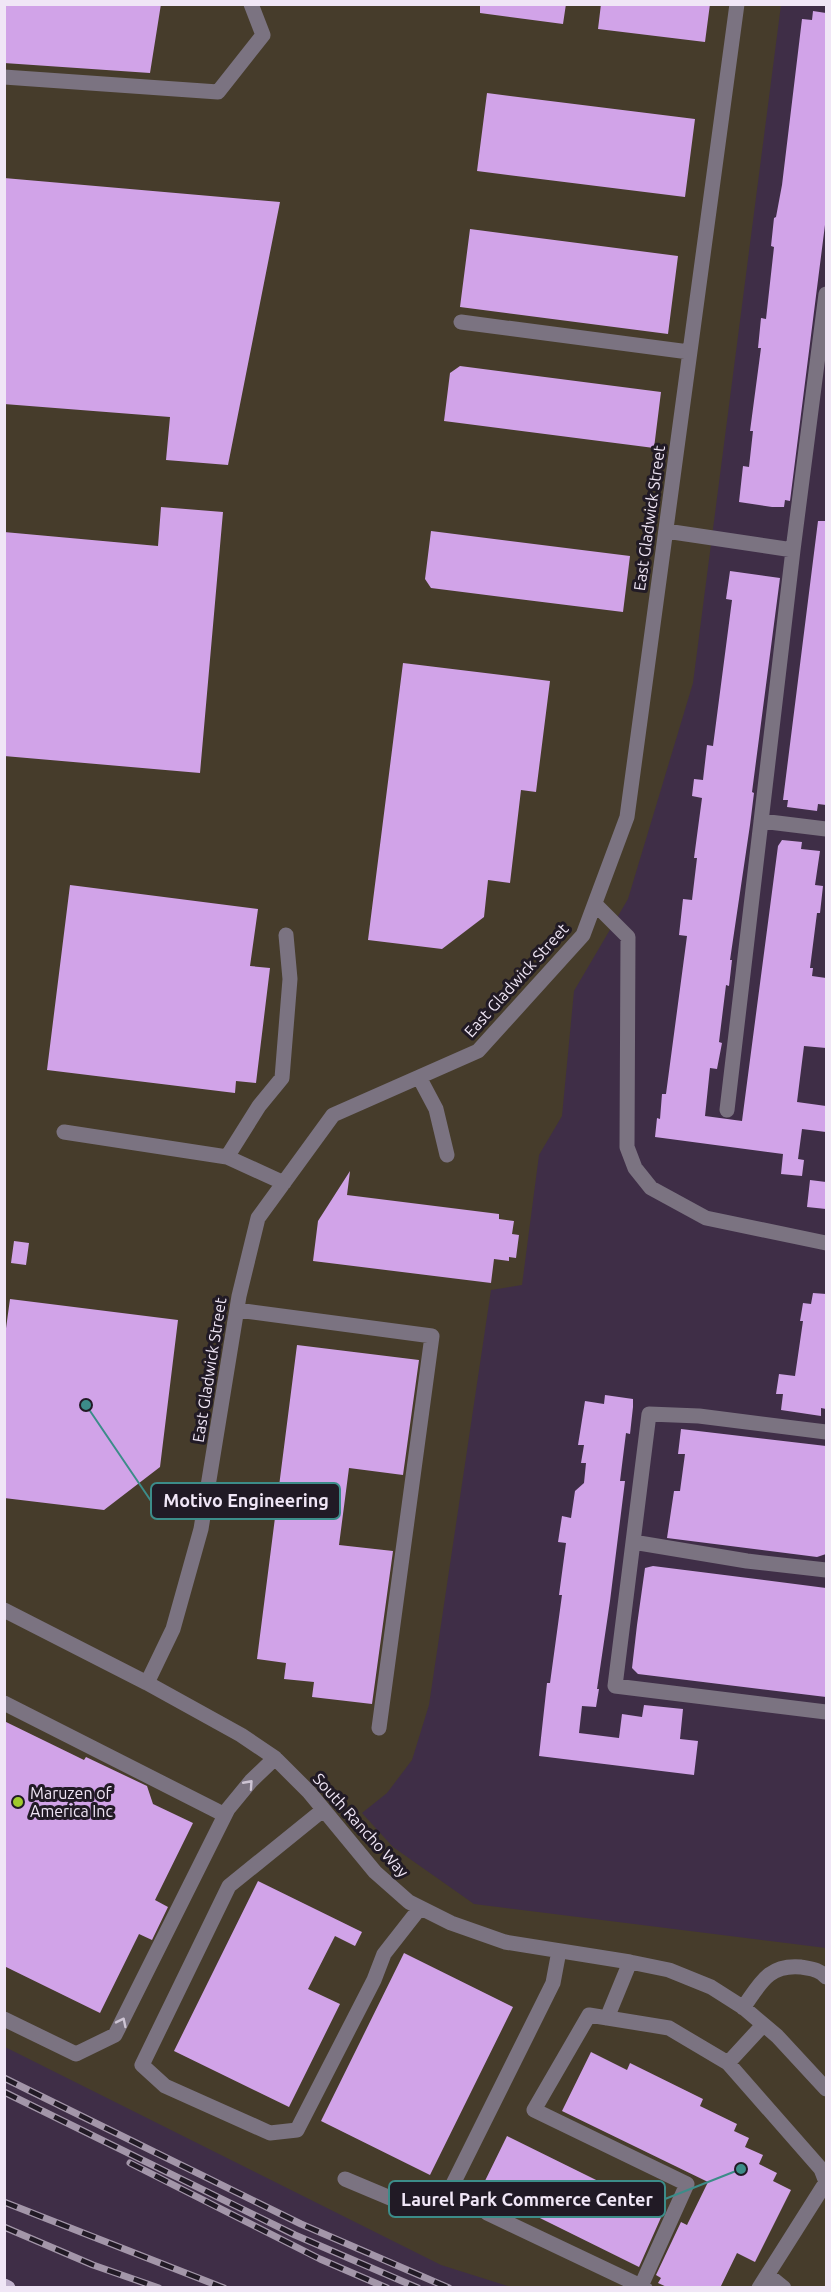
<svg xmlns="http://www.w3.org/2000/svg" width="831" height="2292" font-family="Ubuntu,sans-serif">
<rect width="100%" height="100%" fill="#3f2e47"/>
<path fill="#463c2b" d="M 4,5 L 781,5 L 693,683 L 628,899 L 574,991 L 562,1116 L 539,1155 L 522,1285 L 491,1290 L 429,1705 L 412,1760 L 387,1793 L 362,1813 L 393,1847 L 474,1904 L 826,1948 L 826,2287 L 511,2287 L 441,2265 L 5,2047 Z"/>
<path fill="#d1a3e8" d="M 4,4 L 161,4 L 150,73 L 4,63 Z
M 480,4 L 566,4 L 563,24 L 480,13 Z
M 601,4 L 710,4 L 705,42 L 598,29 Z
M 813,11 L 826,13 L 826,217 L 790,501 L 785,500 L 784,507 L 772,507 L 739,502 L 743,466 L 749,467 L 753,431 L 750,431 L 761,348 L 758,348 L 761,318 L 766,319 L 774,247 L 771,246 L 774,218 L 776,217 L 782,185 L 802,19 L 812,20 Z
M 487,93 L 695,119 L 685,197 L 477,171 Z
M 4,178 L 280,202 L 228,465 L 166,460 L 170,417 L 4,404 Z
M 470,229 L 678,256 L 668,334 L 460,307 Z
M 460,366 L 661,392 L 654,448 L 444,421 L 450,373 Z
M 161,507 L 223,512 L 200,773 L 4,756 L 4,532 L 158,546 Z
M 818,521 L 826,521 L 826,805 L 818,804 L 817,811 L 787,807 L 788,800 L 783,800 Z
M 431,531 L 630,556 L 623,612 L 431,588 L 425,579 Z
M 730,571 L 780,578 L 752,792 L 754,793 L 750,825 L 730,960 L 732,960 L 729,986 L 726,985 L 719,1042 L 722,1043 L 717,1069 L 710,1068 L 705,1116 L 742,1121 L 778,846 L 782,840 L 802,842 L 801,849 L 820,851 L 815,885 L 823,886 L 820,913 L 817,913 L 810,968 L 813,968 L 812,976 L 826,978 L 826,1048 L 804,1046 L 797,1102 L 826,1106 L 826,1132 L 802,1129 L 798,1159 L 804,1160 L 802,1176 L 781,1174 L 783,1154 L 655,1137 L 657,1118 L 660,1119 L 662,1094 L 666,1094 L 687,936 L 679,935 L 683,899 L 692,900 L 697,858 L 694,858 L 702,798 L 692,796 L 694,779 L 703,780 L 707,745 L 713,746 L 732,600 L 726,599 Z
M 403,663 L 550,681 L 536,792 L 521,790 L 510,883 L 488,880 L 484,917 L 442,949 L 368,940 Z
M 70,885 L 258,909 L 250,966 L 270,968 L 256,1083 L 236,1081 L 235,1093 L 47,1070 Z
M 350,1171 L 347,1195 L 499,1214 L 499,1219 L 514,1221 L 512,1234 L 519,1235 L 516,1258 L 509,1257 L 509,1261 L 494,1259 L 491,1283 L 313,1261 L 318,1221 Z
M 810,1180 L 826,1182 L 826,1209 L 807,1207 Z
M 14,1241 L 29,1243 L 26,1265 L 11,1263 Z
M 813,1293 L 826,1294 L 826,1409 L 821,1408 L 821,1416 L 781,1410 L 783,1394 L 776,1394 L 779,1374 L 795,1376 L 803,1321 L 800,1321 L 803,1303 L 811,1304 Z
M 10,1299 L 178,1320 L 160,1467 L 104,1510 L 4,1498 L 4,1343 Z
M 297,1345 L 419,1360 L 403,1475 L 349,1468 L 339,1545 L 393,1551 L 372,1704 L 312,1697 L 314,1682 L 284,1679 L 286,1663 L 257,1659 Z
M 605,1395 L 633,1399 L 633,1407 L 630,1434 L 626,1433 L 620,1481 L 625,1481 L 610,1601 L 597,1689 L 599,1689 L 596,1707 L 582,1706 L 579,1733 L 619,1738 L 622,1714 L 642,1717 L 644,1705 L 683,1709 L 680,1739 L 698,1741 L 694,1775 L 539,1756 L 547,1683 L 550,1683 L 562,1595 L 559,1595 L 566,1543 L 558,1542 L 562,1516 L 571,1518 L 575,1491 L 584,1483 L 586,1463 L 581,1463 L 584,1445 L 578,1445 L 585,1401 L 604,1404 Z
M 681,1429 L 826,1446 L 826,1554 L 817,1557 L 667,1538 L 674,1491 L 680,1491 L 685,1454 L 678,1454 Z
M 653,1566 L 826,1588 L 826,1697 L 638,1674 L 632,1668 L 637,1625 L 645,1568 Z
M 4,1721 L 84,1760 L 86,1757 L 147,1786 L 153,1804 L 193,1823 L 155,1900 L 168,1907 L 152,1940 L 139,1934 L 100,2013 L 4,1966 Z
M 258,1881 L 362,1932 L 355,1946 L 335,1936 L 308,1989 L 340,2004 L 289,2107 L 174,2051 Z
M 404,1953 L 513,2007 L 430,2175 L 321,2121 Z
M 591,2052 L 627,2070 L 630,2063 L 703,2099 L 700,2106 L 737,2124 L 734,2131 L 749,2138 L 745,2147 L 763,2155 L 759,2164 L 777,2173 L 773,2181 L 791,2190 L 755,2262 L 737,2253 L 720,2288 L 669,2288 L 658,2283 L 661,2278 L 656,2275 L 681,2222 L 687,2225 L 708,2182 L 562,2111 Z
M 507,2136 L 663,2213 L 639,2267 L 481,2189 Z"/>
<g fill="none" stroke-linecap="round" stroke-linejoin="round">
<path stroke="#7b7381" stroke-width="15" d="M 4,77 L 218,92 L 263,35 L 251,4
M 461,322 L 689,352
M 666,531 L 793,550
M 761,821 L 826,829
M 595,904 L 628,937 L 627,1147 L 635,1168 L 651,1188 L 706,1218 L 826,1243
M 419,1077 L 436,1109 L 447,1155
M 727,1110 L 793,550 L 826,294
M 64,1132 L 227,1157 L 284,1183
M 227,1157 L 259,1106 L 282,1078 L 290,979 L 286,935
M 237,1310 L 432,1336 L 379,1728
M 826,1432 L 699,1416 L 649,1414 L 615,1686 L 826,1712
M 633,1542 L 747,1561 L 826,1570
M 4,1610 L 147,1683 L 241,1735 L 275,1758 L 309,1792 L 375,1872 L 409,1902 L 451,1923 L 505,1942 L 630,1962 L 669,1970 L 711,1987 L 744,2008 L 777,2036 L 826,2089
M 147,1683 L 173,1629 L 201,1529 L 239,1296 L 258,1218 L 333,1115 L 478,1051 L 583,935 L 627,817 L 737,4
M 4,1703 L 225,1815
M 323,1810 L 229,1886 L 142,2065 L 165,2086 L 270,2133 L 297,2130 L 374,1980 L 384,1954 L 420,1908
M 743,2008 C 760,1984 768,1964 801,1967 C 811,1969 819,1969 826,1977
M 607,2018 L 630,1962
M 4,2019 L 76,2054 L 115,2035 L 228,1809 L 251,1781 L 275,1758
M 345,2179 L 395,2200 L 425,2208 L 441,2204 L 450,2190 L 553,1983 L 559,1951
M 487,2213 L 645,2288
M 768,2275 L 784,2288
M 641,2286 L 687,2184 L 534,2110 L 589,2015 L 669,2028 L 728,2063
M 759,2288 L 826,2182 L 821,2169 L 728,2063 L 763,2025"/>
<path stroke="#bfb0cb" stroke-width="15" d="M 4,2286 L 8,2288"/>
<defs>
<path id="rail" d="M 4,2078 L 301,2224 L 449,2288
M 4,2092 L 295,2235 L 418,2288
M 130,2163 L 320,2259 L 387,2288
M 4,2202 L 224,2288
M 4,2227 L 93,2265 L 159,2288"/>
</defs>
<use href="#rail" stroke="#a396a9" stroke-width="7"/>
<use href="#rail" stroke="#211a25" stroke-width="4.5" stroke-dasharray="14" stroke-linecap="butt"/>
</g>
<defs><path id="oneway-chevron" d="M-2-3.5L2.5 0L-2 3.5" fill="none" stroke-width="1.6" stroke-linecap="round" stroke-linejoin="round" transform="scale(1.5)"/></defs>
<g stroke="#cdc4d3">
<use href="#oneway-chevron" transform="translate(249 1784) rotate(-48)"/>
<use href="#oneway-chevron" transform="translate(122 2022) rotate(-64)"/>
</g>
<circle fill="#9fca2d" stroke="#211a25" stroke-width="2" cx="18" cy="1802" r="6"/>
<g text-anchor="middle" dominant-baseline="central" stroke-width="6" stroke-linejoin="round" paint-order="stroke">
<g font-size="16" fill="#f0e6f6" stroke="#211a25">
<text transform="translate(649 518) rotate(-82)">East Gladwick Street</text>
<text transform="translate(516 980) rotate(-48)">East Gladwick Street</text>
<text transform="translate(209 1370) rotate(-81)">East Gladwick Street</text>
<text transform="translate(361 1825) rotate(48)">South Rancho Way</text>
</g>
<g font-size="16" fill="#f0e6f6" stroke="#211a25" text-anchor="start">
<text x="30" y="1793">Maruzen of<tspan x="30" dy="18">America Inc</tspan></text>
</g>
</g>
<path fill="none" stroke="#3c8c89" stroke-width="2" d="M86 1405L151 1501M741 2169L665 2199"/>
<g fill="#3c8c89" stroke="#211a25" stroke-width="2">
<circle cx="86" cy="1405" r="6"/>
<circle cx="741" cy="2169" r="6"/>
</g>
<g fill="#211a25" stroke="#3c8c89" stroke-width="2">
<rect x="151" y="1483" width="189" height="36" rx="6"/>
<rect x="389" y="2181" width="276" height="36" rx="6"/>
</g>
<g font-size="18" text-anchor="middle" font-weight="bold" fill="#f0e6f6">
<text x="246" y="1507">Motivo Engineering</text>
<text x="527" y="2206">Laurel Park Commerce Center</text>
</g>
<rect width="831" height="2292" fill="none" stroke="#f0e6f6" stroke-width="12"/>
</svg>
